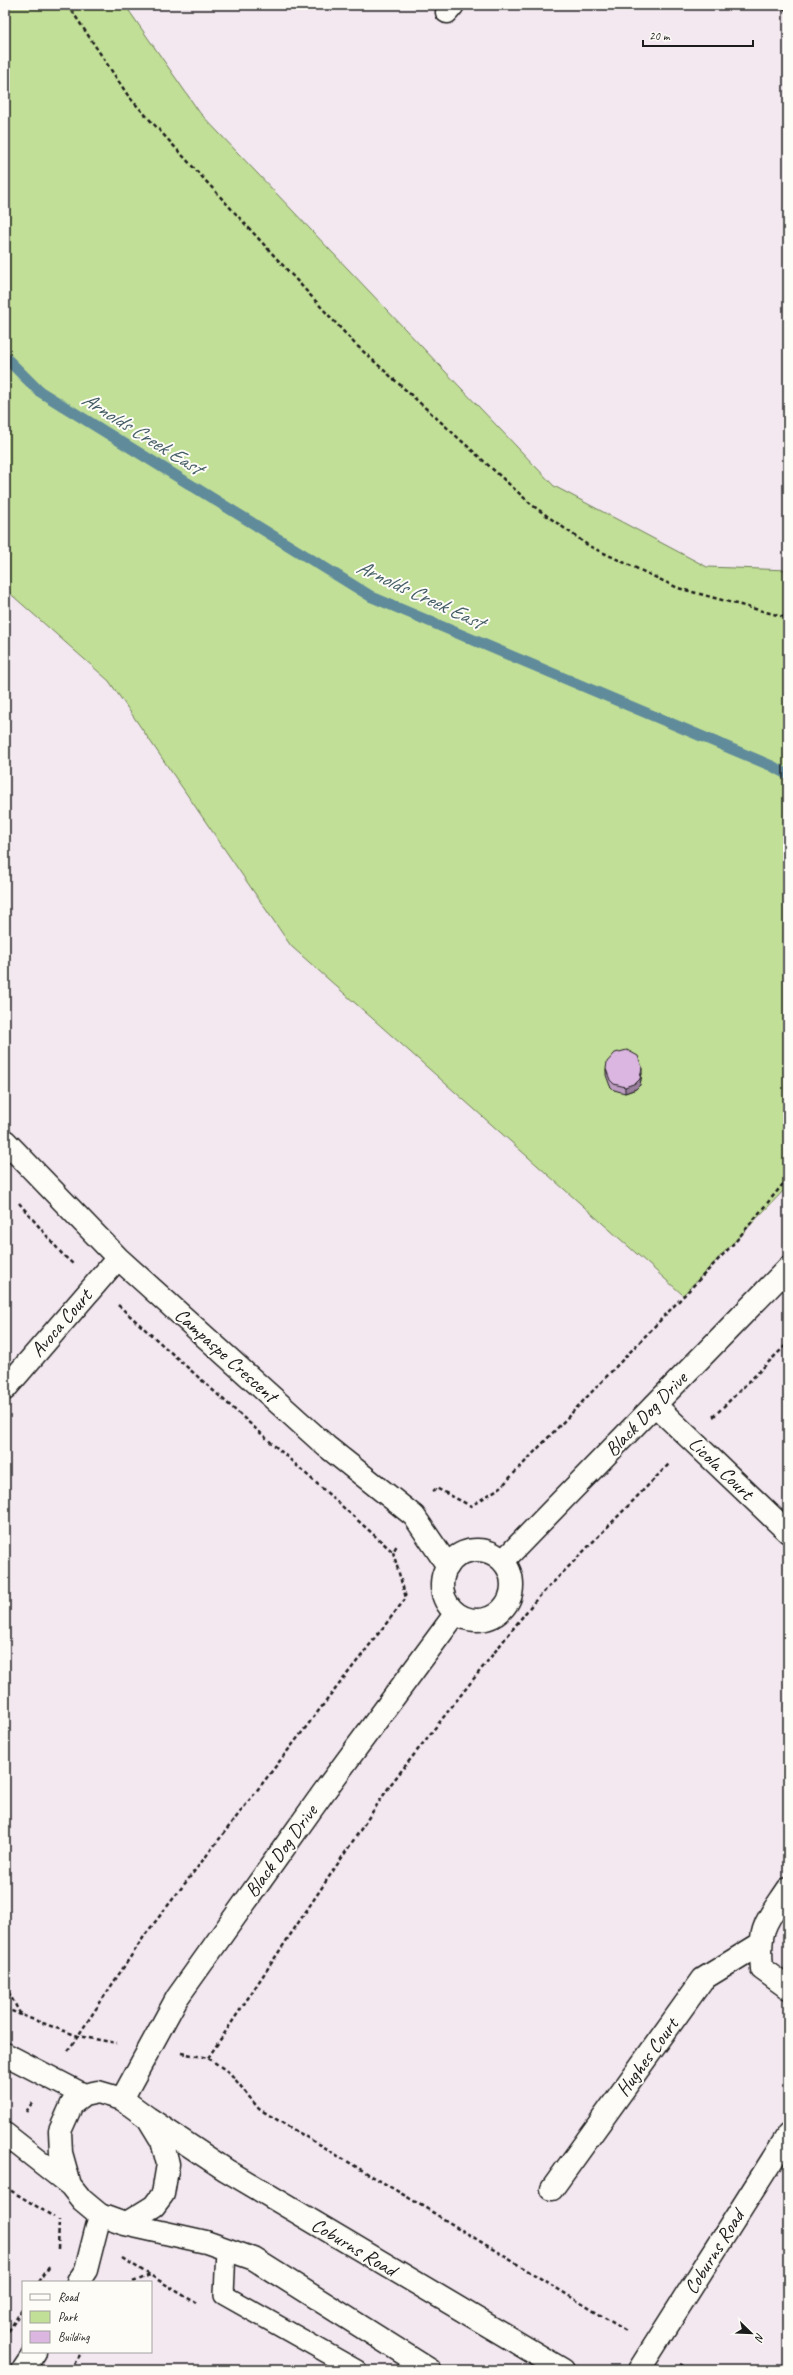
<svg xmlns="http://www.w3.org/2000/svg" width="793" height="2375" font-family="Caveat,sans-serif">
<rect width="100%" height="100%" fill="#f3e7f0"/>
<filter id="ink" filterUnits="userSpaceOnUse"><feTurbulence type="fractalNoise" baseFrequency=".025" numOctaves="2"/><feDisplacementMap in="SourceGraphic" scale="8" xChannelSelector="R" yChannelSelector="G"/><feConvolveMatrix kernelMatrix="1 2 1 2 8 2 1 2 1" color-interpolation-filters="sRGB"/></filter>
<g filter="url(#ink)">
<path fill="#c1df96" stroke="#6e7e59" d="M 5,5 L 125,5 L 200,113 L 554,486 L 707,567 L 788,570 L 788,1186 L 683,1295 L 291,946 L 109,681 L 5,589 Z"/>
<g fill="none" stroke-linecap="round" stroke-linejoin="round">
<path stroke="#608b9b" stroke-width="11" d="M 5,357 L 39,391 L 372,597 L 772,766 L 788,775"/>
<defs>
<path id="lane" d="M 226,2249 L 224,2295 L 357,2370"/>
<path id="street" d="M 447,12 L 453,5
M 5,1141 L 118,1258 L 326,1446 L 414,1516 L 448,1566
M 5,1389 L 118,1258
M 655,1405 L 788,1532
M 788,1889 C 766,1922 758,1927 762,1969 L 788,1988
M 552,2189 L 703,1979 L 760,1944
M 78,2282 L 86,2270 L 100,2215
M 23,2370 L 35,2352
M 639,2370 L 788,2135"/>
<path id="secondary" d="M442 1585a35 35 0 1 1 70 0a35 35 0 1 1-70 0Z
M 503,1561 L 788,1268
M 5,2054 L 84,2095
M 122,2099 L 177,1998 L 323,1793 L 456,1613
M 148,2118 L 226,2170 L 563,2370
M 5,2134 L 70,2185 L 82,2200 L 100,2215 L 125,2224 L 154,2206 L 163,2194 L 168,2164 L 162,2141 L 148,2118 L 122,2099 L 98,2092 L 84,2095 L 72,2104 L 60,2131 L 61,2153 L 70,2185
M 125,2224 L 206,2242 L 254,2259 L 430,2370"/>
</defs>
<use href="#lane" stroke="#1c1c1c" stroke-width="22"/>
<use href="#street" stroke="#1c1c1c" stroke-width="25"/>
<use href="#secondary" stroke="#1c1c1c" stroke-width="25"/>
<path stroke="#1c1c1c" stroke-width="2.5" stroke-dasharray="4 3" stroke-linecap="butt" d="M 68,5 L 129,97 L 354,343 L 532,505 L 589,546 L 678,588 L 788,618
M 777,5 L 788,11
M 19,1203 L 63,1255 L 73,1264
M 118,1305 L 393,1552
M 713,1417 L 788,1343
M 433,1492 L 436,1488 L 471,1506 L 501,1487 L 736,1241 L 788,1178
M 5,1986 L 21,2015 L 78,2036 L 117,2043
M 5,2008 L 21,2015
M 68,2051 L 145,1935 L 406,1598 L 393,1552 L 397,1545
M 181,2053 L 208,2058 L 230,2073 L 259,2109 L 424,2207 L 628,2332
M 208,2058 L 391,1784 L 534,1602 L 670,1463
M 26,2112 L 32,2103
M 5,2187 L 54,2217
M 58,2249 L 59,2220
M 122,2258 L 196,2303
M 39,2282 L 50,2266
M 133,2282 L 150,2275
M 5,2337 L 23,2308
M 679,2364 L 689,2370
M 70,2370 L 82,2352"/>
<use href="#lane" stroke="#fdfcf7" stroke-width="19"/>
<use href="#street" stroke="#fdfcf7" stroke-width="22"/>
<use href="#secondary" stroke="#fdfcf7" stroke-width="22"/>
</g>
<path fill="#bc9dc1" stroke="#1c1c1c" d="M 606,1069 L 642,1073 L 640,1085 L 636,1089 L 625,1093 L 614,1090 L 610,1086 L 606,1075 Z"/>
<path fill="#997f9d" stroke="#1c1c1c" d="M 642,1067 L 642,1073 L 640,1085 L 636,1089 L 625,1093 L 625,1087 Z"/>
<path fill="#dbb6e0" stroke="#1c1c1c" d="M 627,1050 L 638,1056 L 642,1067 L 640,1079 L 636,1083 L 625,1087 L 614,1084 L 610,1080 L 606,1069 L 607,1062 L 615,1053 Z"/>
</g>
<g text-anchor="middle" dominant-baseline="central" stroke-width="4" stroke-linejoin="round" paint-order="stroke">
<g font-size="20" fill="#1c1c1c" stroke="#fdfcf7">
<text transform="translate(61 1323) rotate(-49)">Avoca Court</text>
<text transform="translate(226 1355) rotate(42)">Campaspe Crescent</text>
<text transform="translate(646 1414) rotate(-46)">Black Dog Drive</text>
<text transform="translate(721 1468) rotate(44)">Licola Court</text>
<text transform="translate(281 1851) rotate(-54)">Black Dog Drive</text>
<text transform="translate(647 2057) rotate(-54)">Hughes Court</text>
<text transform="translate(354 2247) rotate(31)">Coburns Road</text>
<text transform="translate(714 2252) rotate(-58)">Coburns Road</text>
</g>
<g font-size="21" font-style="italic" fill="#445d66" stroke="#fdfcf7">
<text transform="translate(142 433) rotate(32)">Arnolds Creek East</text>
<text transform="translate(420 594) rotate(25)">Arnolds Creek East</text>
</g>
</g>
<rect width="793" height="2375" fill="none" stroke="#fdfcf7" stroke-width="20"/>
<rect x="10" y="10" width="773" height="2355" fill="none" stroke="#1c1c1c" stroke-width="1.5" filter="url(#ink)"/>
<rect x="22" y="2281" width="130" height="72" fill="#fdfcf7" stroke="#a3a29f"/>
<rect x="30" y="2294" width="20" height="6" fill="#fdfcf7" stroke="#a3a29f"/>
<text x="58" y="2301" font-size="12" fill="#1c1c1c">Road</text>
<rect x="30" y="2311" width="20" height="12" fill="#c1df96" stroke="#a3a29f"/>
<text x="58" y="2321" font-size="12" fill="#1c1c1c">Park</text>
<rect x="30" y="2331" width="20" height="12" fill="#dbb6e0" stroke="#a3a29f"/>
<text x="58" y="2341" font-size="12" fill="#1c1c1c">Building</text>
<g transform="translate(751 2333) rotate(113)" stroke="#fdfcf7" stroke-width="3" paint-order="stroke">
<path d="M0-3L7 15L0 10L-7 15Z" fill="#1c1c1c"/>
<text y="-6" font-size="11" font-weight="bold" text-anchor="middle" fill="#1c1c1c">N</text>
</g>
<path d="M643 40v6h110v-6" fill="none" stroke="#1c1c1c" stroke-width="2"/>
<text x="649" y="40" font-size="12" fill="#1c1c1c" stroke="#fdfcf7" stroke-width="3" paint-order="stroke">20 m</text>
</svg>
